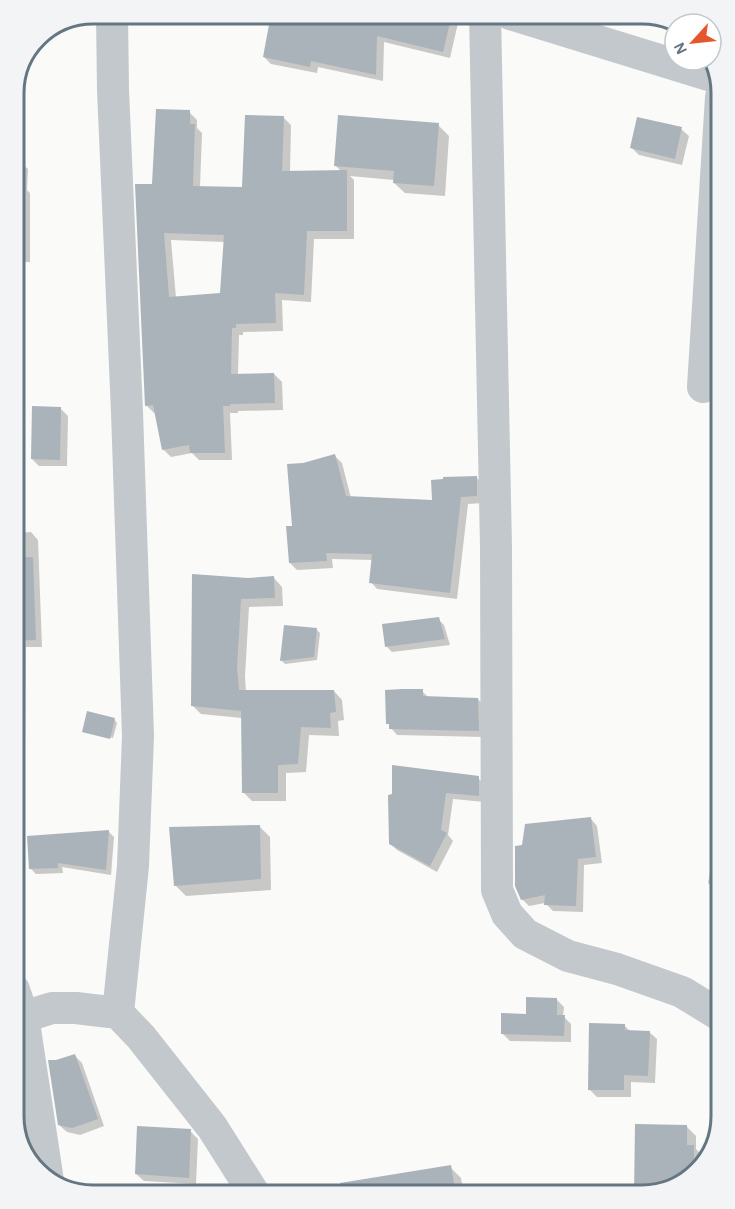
<svg xmlns="http://www.w3.org/2000/svg" width="735" height="1209" font-family="'Alegreya Sans',sans-serif">
<rect width="100%" height="100%" fill="#fafaf8"/>
<path fill="#0003" fill-rule="evenodd" d="M 227,14 L 460,14 L 450,58 L 384,42 L 383,81 L 318,67 L 317,73 L 271,64 L 264,57 L 270,25 L 265,24 L 261,20 Z
M 560,14 L 587,14 L 586,18 Z
M 31,50 L 32,63 L 25,63 Z
M 189,112 L 197,120 L 197,128 L 202,133 L 200,187 L 243,189 L 284,118 L 291,125 L 290,172 L 342,172 L 335,165 L 438,125 L 449,136 L 445,196 L 405,193 L 394,183 L 394,180 L 350,176 L 354,180 L 354,239 L 314,239 L 311,302 L 282,300 L 283,331 L 243,332 L 243,335 L 239,335 L 238,375 L 274,374 L 282,382 L 283,410 L 238,411 L 238,413 L 230,413 L 232,460 L 199,460 L 192,453 L 171,457 L 164,450 L 156,413 L 154,413 L 146,405 L 154,186 ZM 171,240 L 225,242 L 222,294 L 176,298 Z
M 681,129 L 689,136 L 682,165 L 639,155 L 632,148 Z
M 14,161 L 20,162 L 28,169 L 27,190 L 30,193 L 30,262 L 14,262 Z
M 60,408 L 68,416 L 67,466 L 39,466 L 32,459 Z
M 335,456 L 342,463 L 351,498 L 434,502 L 476,477 L 483,484 L 483,503 L 468,504 L 457,599 L 377,589 L 371,582 L 373,560 L 332,559 L 333,568 L 297,570 L 290,563 L 303,464 Z
M 31,532 L 38,540 L 42,647 L 26,647 L 25,744 L 14,744 L 14,533 Z
M 274,578 L 282,587 L 283,606 L 249,607 L 245,676 L 246,692 L 334,691 L 342,700 L 344,720 L 338,721 L 339,736 L 309,735 L 306,772 L 286,773 L 286,801 L 252,801 L 244,793 L 242,718 L 201,714 L 192,705 L 248,579 Z
M 438,619 L 444,625 L 450,645 L 392,652 L 387,647 Z
M 316,629 L 320,633 L 317,660 L 285,664 L 282,661 Z
M 422,691 L 429,698 L 478,699 L 484,706 L 484,737 L 397,735 L 391,728 L 391,726 L 388,723 Z
M 114,719 L 117,723 L 113,738 L 86,731 L 86,733 L 84,732 Z
M 478,778 L 485,785 L 485,802 L 453,799 L 448,835 L 453,841 L 437,872 L 397,850 L 390,843 L 393,796 Z
M 591,819 L 597,826 L 602,863 L 584,865 L 583,912 L 553,911 L 545,903 L 529,906 L 522,899 Z
M 259,826 L 270,837 L 271,890 L 186,896 L 175,885 Z
M 109,832 L 114,837 L 111,875 L 62,867 L 63,873 L 36,874 L 31,869 Z
M 714,852 L 721,853 L 721,891 L 721,889 L 714,889 L 708,883 Z
M 556,999 L 564,1007 L 563,1016 L 571,1024 L 571,1042 L 510,1041 L 502,1033 L 527,1016 Z
M 624,1025 L 630,1031 L 649,1032 L 657,1039 L 655,1083 L 631,1082 L 631,1097 L 597,1097 L 589,1089 Z
M 14,1056 L 30,1161 L 22,1152 L 14,1116 Z
M 75,1056 L 82,1063 L 104,1126 L 80,1135 L 67,1132 L 59,1125 Z
M 686,1126 L 696,1136 L 696,1149 L 703,1156 L 703,1164 L 678,1187 L 642,1196 L 607,1195 L 607,1191 L 636,1190 Z
M 139,1128 L 191,1132 L 198,1139 L 196,1184 L 144,1181 L 136,1174 Z
M 450,1167 L 461,1178 L 464,1195 L 357,1195 L 355,1182 Z"/>
<path fill="#aab3b9" fill-rule="evenodd" d="M 271,14 L 452,14 L 443,52 L 377,36 L 376,75 L 311,61 L 310,67 L 263,57 Z
M 156,109 L 190,110 L 190,124 L 195,124 L 193,186 L 242,187 L 245,115 L 284,116 L 282,171 L 347,170 L 347,231 L 307,231 L 304,295 L 275,293 L 276,323 L 236,324 L 236,328 L 232,328 L 231,374 L 274,373 L 275,403 L 230,404 L 230,406 L 223,406 L 225,453 L 190,453 L 189,445 L 162,450 L 153,405 L 145,406 L 135,184 L 152,184 ZM 164,233 L 224,235 L 220,293 L 169,297 Z
M 338,115 L 439,123 L 434,186 L 393,183 L 394,171 L 334,166 Z
M 637,117 L 682,127 L 675,159 L 630,148 Z
M 32,406 L 61,407 L 60,460 L 31,459 Z
M 335,454 L 346,496 L 432,500 L 431,480 L 443,479 L 443,477 L 477,476 L 477,496 L 461,497 L 450,593 L 369,583 L 372,554 L 326,553 L 327,561 L 289,563 L 286,526 L 292,526 L 287,464 L 303,463 Z
M 14,557 L 33,557 L 36,640 L 14,641 Z
M 192,574 L 248,578 L 274,576 L 275,598 L 241,599 L 237,667 L 239,690 L 334,690 L 336,712 L 330,713 L 331,728 L 301,727 L 298,764 L 278,765 L 278,793 L 242,793 L 241,711 L 191,706 Z
M 439,617 L 445,639 L 385,647 L 382,624 Z
M 284,625 L 317,628 L 314,657 L 280,661 Z
M 402,689 L 423,689 L 423,696 L 478,698 L 479,731 L 389,729 L 389,724 L 386,724 L 385,690 Z
M 87,711 L 115,718 L 110,739 L 82,732 Z
M 392,765 L 479,776 L 479,796 L 446,793 L 441,830 L 447,833 L 430,866 L 389,844 L 388,795 L 392,794 Z
M 591,817 L 596,857 L 578,859 L 576,906 L 544,905 L 545,895 L 521,900 L 515,886 L 515,846 L 522,845 L 525,824 Z
M 260,825 L 261,879 L 174,886 L 169,827 Z
M 109,830 L 106,870 L 58,863 L 58,868 L 29,869 L 27,836 Z
M 526,997 L 557,998 L 557,1015 L 565,1015 L 564,1036 L 501,1034 L 501,1013 L 526,1014 Z
M 589,1023 L 625,1024 L 625,1030 L 650,1031 L 648,1076 L 624,1075 L 624,1090 L 588,1090 Z
M 75,1054 L 98,1119 L 72,1128 L 58,1125 L 48,1060 L 56,1060 Z
M 635,1124 L 687,1125 L 687,1145 L 694,1145 L 694,1173 L 678,1187 L 642,1196 L 634,1196 Z
M 137,1126 L 191,1129 L 189,1178 L 135,1174 Z
M 451,1165 L 456,1195 L 341,1195 L 340,1183 Z"/>
<g fill="none" stroke-linecap="round" stroke-linejoin="round">
<path stroke="#c3c8cc" stroke-width="32" d="M 112,14 L 113,90 L 127,412 L 138,736 L 133,866 L 118,1013
M 485,14 L 496,547 L 497,890 L 507,914 L 525,934 L 568,956 L 617,969 L 682,992 L 721,1016
M 510,14 L 718,78
M 703,387 L 721,97
M 14,990 L 23,1016 L 48,1181
M 14,1020 L 52,1008 L 76,1008 L 118,1013 L 141,1037 L 212,1127 L 255,1195"/>
</g>
<path d="M0 0H735V1209H0ZM93 24H642A69 69 0 0 1 711 93V1116A69 69 0 0 1 642 1185H93A69 69 0 0 1 24 1116V93A69 69 0 0 1 93 24Z" fill="#f3f4f5" fill-rule="evenodd"/>
<path fill="none" stroke="#657683" stroke-width="3" d="M93 24H642A69 69 0 0 1 711 93V1116A69 69 0 0 1 642 1185H93A69 69 0 0 1 24 1116V93A69 69 0 0 1 93 24Z"/>
<g transform="translate(693 42) rotate(243)"><circle r="28" fill="#ffffff" stroke="#c1c8cd" stroke-width="1.5"/>
<path d="M0-4.5L10 22L0 15L-10 22Z" fill="#e4572e"/>
<text y="-9" font-size="16" font-weight="bold" text-anchor="middle" fill="#657683">N</text>
</g>
</svg>
